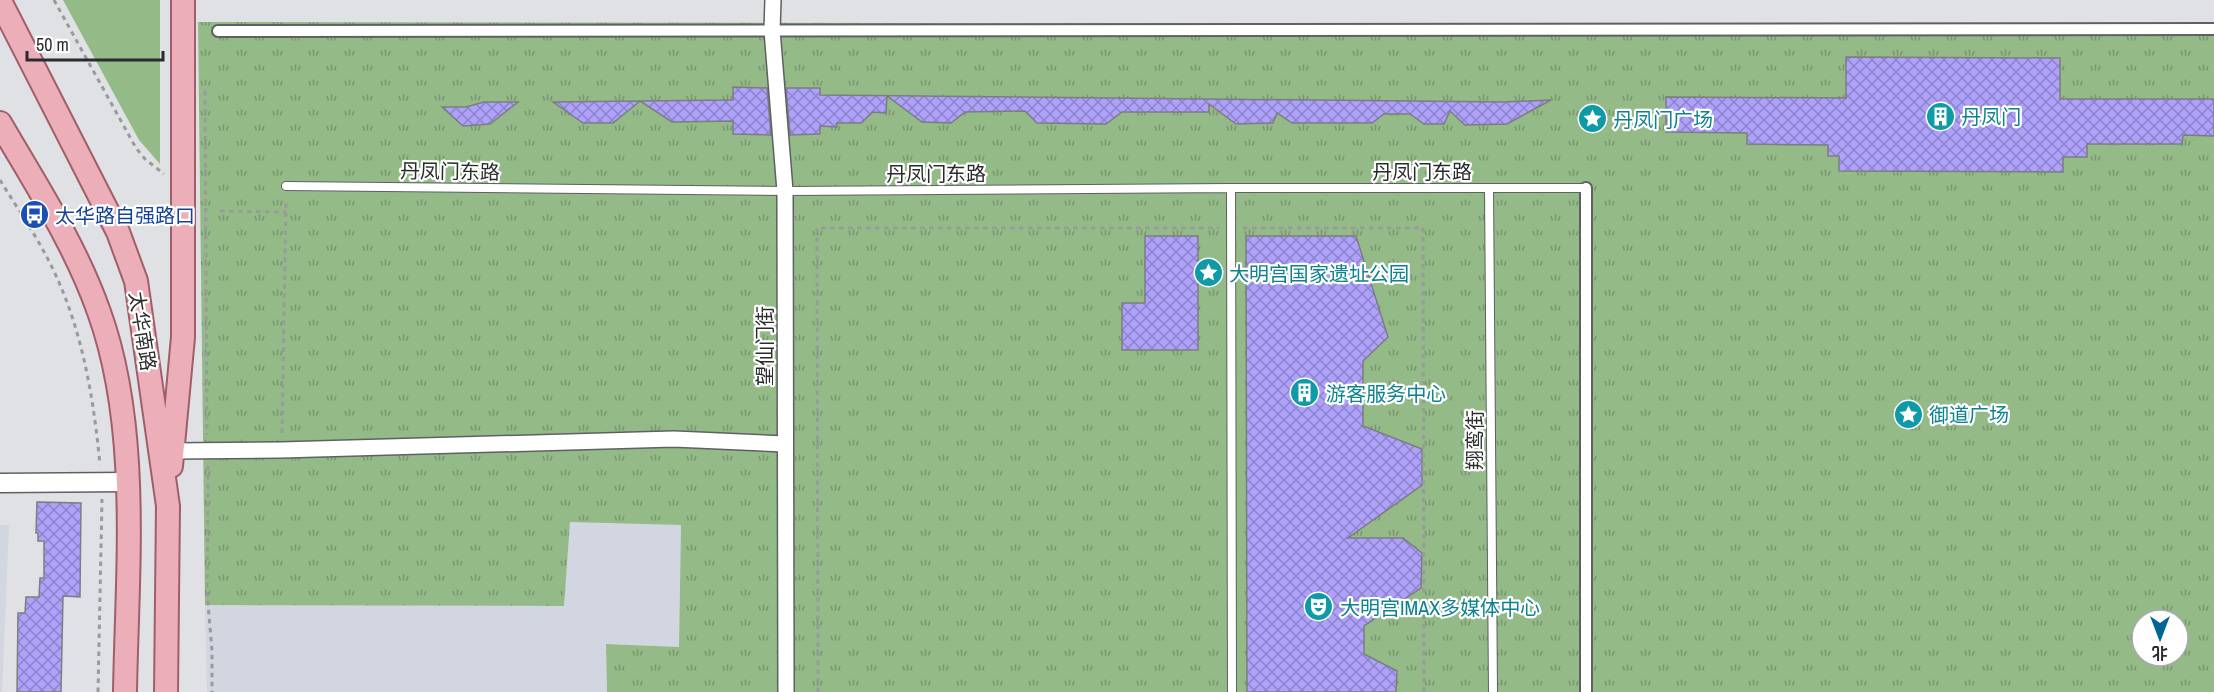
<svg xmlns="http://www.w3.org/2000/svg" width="2214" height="692" font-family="'Archivo Narrow','Noto Sans SC',sans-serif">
<defs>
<pattern id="park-tufts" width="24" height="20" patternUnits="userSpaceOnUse" patternTransform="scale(1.5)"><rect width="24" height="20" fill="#94ba88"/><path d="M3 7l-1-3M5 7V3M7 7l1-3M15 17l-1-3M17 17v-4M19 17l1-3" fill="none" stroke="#79976f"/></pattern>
<pattern id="building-cross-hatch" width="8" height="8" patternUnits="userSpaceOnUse" patternTransform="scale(1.5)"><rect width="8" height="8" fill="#ada1f9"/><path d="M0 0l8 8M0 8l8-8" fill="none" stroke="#8d83ca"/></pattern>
</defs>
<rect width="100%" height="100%" fill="#dfe1e4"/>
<path fill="#d2d6e1" d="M 570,521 L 681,525 L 679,647 L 606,644 L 607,692 L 207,692 L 205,605 L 564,606 Z
M 0,525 L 9,525 L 2,692 L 0,692 Z"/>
<path fill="#94ba88" d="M 63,0 L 160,0 L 160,164 L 139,140 Z"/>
<path fill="url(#park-tufts)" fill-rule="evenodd" d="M 198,22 L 2214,25 L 2214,692 L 607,692 L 606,644 L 679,647 L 681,525 L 570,522 L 564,606 L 205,605 ZM 2142,620 L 2178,620 L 2178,656 L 2142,656 Z"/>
<path fill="url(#building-cross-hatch)" stroke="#7d7d81" stroke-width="1.5" d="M 1846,57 L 2060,58 L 2060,99 L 2214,99 L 2214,136 L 2183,135 L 2182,144 L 2087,144 L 2087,157 L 2063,157 L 2063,172 L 1839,171 L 1839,156 L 1828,156 L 1828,145 L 1747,144 L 1747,133 L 1666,132 L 1666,97 L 1846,98 Z
M 733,87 L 767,88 L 771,135 L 733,134 L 733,121 L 672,122 L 640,101 L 733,100 Z
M 786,88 L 820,88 L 820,95 L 1504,102 L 1551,100 L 1507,124 L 1465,125 L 1450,111 L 1444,124 L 1424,124 L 1410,114 L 1384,114 L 1372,123 L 1292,123 L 1277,113 L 1273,123 L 1236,124 L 1209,104 L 1209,112 L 1122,112 L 1106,124 L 1037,123 L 1025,111 L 965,112 L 951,123 L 922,122 L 887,96 L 886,113 L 873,112 L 861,123 L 837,123 L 837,127 L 820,126 L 820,134 L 790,135 Z
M 640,101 L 613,123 L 583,123 L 553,102 Z
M 484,102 L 518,102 L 490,124 L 463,126 L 442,107 L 466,107 Z
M 1145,236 L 1198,236 L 1198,350 L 1122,350 L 1122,303 L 1145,303 Z
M 1246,236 L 1356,236 L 1388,337 L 1363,361 L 1363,426 L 1422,449 L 1422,485 L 1348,538 L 1403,538 L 1422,553 L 1421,588 L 1364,626 L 1364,654 L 1397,671 L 1396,692 L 1247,692 Z
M 37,502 L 81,503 L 80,597 L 63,596 L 61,692 L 17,692 L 18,613 L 25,613 L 26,597 L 39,597 L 40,578 L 44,578 L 44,541 L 38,541 L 38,533 L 36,533 Z"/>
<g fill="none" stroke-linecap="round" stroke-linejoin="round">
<defs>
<path id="service" d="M 286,186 L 785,191 L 1231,188 L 1586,188
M 1231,188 L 1232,692
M 1489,188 L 1493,692"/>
<path id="pedestrian" d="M 218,31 L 2214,29
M 1586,692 L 1586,188"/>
<path id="minor" d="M 773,0 L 772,30 L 785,191 L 786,692
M 173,451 L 281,450 L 674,439 L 785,444"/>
<path id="tertiary" d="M 0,483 L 127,482"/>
<path id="primary" d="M 0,1 L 118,232 L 136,281 L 168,506 L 166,692
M 0,123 C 36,185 75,244 99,312 C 141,428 127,571 125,692
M 171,466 L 183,337 L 183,0"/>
</defs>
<use href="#service" stroke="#5f6064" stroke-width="10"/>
<use href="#pedestrian" stroke="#5f6064" stroke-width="14"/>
<use href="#minor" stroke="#5f6064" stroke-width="18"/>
<use href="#tertiary" stroke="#5f6064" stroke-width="21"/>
<use href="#primary" stroke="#a05e69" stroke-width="26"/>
<path stroke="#989a9c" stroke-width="3" stroke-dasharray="4.5 4.5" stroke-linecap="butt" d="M 54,0 L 136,148 L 145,159 L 164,174
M 205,91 L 207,435
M 0,180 C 14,203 30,226 43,250 C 80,316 93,391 100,465
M 220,211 L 286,212
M 1243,228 L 1423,228 L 1424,692
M 282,433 L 286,199
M 208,466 L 207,591 L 212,651 L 212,692
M 98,692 L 102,499
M 818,692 L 817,228 L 1219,228"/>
<use href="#service" stroke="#fff" stroke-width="8"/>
<use href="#pedestrian" stroke="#fff" stroke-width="10"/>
<use href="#minor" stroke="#fff" stroke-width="15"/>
<use href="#tertiary" stroke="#fff" stroke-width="18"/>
<use href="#primary" stroke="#ecafb9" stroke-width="22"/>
</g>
<defs>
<symbol id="building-disc" viewBox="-11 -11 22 22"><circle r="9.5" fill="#0f9aa8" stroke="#fff"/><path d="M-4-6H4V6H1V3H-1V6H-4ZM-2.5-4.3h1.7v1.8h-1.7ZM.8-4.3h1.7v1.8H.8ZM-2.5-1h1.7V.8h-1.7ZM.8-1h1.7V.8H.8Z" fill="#fff"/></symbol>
<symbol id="sight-disc" viewBox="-11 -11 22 22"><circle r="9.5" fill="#0f9aa8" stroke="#fff"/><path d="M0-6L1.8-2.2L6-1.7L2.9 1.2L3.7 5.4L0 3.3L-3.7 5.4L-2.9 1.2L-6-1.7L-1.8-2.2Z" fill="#fff"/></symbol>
<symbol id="bus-disc" viewBox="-11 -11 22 22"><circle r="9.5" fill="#1a4fb4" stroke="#fff"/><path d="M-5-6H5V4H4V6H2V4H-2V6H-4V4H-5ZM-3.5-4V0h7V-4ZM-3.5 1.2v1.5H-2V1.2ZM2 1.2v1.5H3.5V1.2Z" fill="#fff"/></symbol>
<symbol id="theatre-disc" viewBox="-11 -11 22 22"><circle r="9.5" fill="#0f9aa8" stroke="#fff"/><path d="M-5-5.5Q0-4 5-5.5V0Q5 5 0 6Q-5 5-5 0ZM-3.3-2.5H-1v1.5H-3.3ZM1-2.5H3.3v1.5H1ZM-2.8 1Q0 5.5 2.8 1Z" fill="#fff"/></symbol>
</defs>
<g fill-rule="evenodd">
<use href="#building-disc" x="1924" y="100" width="33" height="33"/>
<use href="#sight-disc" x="1576" y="102" width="33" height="33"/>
<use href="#bus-disc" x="18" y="198" width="33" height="33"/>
<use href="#sight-disc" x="1192" y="256" width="33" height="33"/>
<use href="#building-disc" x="1288" y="376" width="33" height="33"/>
<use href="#sight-disc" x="1892" y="398" width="33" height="33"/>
<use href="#theatre-disc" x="1302" y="590" width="33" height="33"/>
</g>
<g text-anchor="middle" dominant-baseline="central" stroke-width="4.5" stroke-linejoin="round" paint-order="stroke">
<g font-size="20" fill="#0d838f" stroke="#fff" text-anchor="start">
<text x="1961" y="116">丹凤门</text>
<text x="1613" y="119">丹凤门广场</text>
<text x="1229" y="273">大明宫国家遗址公园</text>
<text x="1326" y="393">游客服务中心</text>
<text x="1929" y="414">御道广场</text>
<text x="1340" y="607">大明宫IMAX多媒体中心</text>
</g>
<g font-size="20" fill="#2a2b2c" stroke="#fff">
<text transform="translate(450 171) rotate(1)">丹凤门东路</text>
<text x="1422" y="171">丹凤门东路</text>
<text x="936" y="173">丹凤门东路</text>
<text transform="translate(143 331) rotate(81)">太华南路</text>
<text transform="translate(764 346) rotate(-90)">望仙门街</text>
<text transform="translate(1474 440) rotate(-90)">翔鸾街</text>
</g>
<g font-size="20" fill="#164399" stroke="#fff" text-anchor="start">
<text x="55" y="215">太华路自强路口</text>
</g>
</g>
<g transform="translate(2160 638) rotate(180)"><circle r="28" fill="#ffffff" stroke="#aaaaab" stroke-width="1.5"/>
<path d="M0-4.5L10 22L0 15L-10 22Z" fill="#026694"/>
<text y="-9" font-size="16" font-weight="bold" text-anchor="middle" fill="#2a2b2c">北</text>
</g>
<path d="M27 51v9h136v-9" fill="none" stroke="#2a2b2c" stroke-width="3"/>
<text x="36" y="51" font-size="18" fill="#2a2b2c" stroke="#ffffff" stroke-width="4.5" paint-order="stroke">50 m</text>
</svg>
